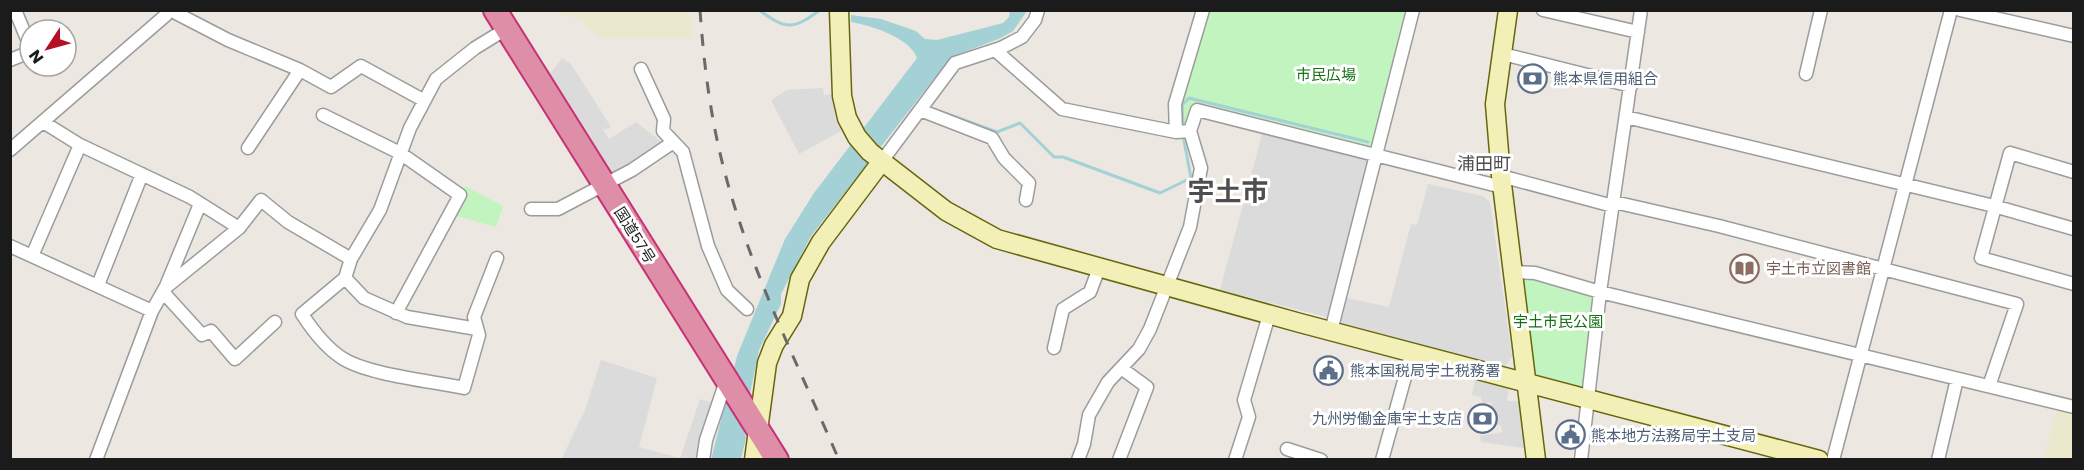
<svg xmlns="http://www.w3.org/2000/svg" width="2084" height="470" font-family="Poppins,'Noto Sans JP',sans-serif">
<rect width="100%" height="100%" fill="#ece7e1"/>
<path fill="#eae8cd" d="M 540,11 L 690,11 L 692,38 L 600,38 L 579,18 Z
M 2058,407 L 2073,411 L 2073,459 L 2043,460 Z"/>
<path fill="#c2f4c0" d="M 1208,11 L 1407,11 L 1372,149 L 1197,107 L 1189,121 L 1183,124 L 1179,118 L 1180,102 Z
M 465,186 L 503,206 L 496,227 L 450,214 Z
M 1512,272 L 1600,292 L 1589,398 L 1527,383 Z"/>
<path fill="#dbdbdb" d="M 562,58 L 571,64 L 611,127 L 603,130 L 609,139 L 636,122 L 663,143 L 630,168 L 608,177 L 547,78 Z
M 823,88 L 824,95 L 831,94 L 835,118 L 841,131 L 799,154 L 771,100 L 787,90 Z
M 1263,131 L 1369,156 L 1327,317 L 1220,290 Z
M 1428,184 L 1483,196 L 1490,202 L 1512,357 L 1504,367 L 1340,323 L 1347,298 L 1389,307 L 1411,224 L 1417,225 Z
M 601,360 L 657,378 L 639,447 L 680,458 L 700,399 L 714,403 L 702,459 L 561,460 L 585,410 Z
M 1475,379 L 1509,388 L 1507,401 L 1519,401 L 1524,448 L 1481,442 L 1480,436 L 1502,432 L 1501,425 L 1493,426 L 1491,402 L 1482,403 L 1481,397 L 1472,395 Z"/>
<path fill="#a4d1d6" d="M 1010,11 L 1027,11 L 1013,31 L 1001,38 L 951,57 L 811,236 L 781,294 L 781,304 L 759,350 L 743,428 L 746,438 L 741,459 L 711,460 L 737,356 L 785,239 L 814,193 L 917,58 C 909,37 872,26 851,22 L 851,15 L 881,19 L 916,31 L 925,39 L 937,40 L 1003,23 L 1009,17 Z"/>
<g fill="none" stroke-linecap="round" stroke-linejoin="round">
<path stroke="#a4d1d6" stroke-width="3" d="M 759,10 C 786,30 793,30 820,10
M 942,112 L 997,132 L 1020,123 L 1054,157 L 1063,157 L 1160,193 L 1191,178 L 1183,135
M 1183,123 L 1182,105 L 1189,98 L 1368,142"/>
<defs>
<path id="street" d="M 15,10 L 30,46
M 170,10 L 228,40 L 300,70 L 248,148
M 1543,10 L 1638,32
M 1960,10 L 2074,36
M 995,50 L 1062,109 L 1176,132 L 1190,131
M 1503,54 L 1631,86
M 10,60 L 30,52
M 641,69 L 664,119 L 663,131 L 683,152 L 708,246 L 727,290 L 747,309
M 300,70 L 331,87 L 361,66 L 423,100
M 1806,74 L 1821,10
M 920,110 L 992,138 L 1004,158 L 1029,183 L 1026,200
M 323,115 L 400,153 L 460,195 L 396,313
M 1626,117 L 1994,206 L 2074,229
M 43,122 L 80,145 L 190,197 L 239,228
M 1176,132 L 1175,104 L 1203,10
M 10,150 L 166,15 L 168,10
M 882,161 L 955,63 L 1001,48 L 1022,37 L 1035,20 L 1038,10
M 2074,172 L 2010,153 L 1981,258 L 2074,284
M 1501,176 L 1613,206
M 1614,202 L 1719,226 L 2017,304 L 1989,386
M 531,209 L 558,209 L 632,170 L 672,143
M 10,246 L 152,311 L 165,288 L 239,228 L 261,200 L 288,222 L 351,259
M 32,256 L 80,145
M 497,258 L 474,317 L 479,335 L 464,388 C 432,381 368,375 342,358 C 325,347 313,331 302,314 L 345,278 L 351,259 L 380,210 L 410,128 L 436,79 L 475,48 L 506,29
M 1512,272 L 1535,273 L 1600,292 L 2074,407
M 345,278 L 364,298 L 407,317 L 477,329
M 98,285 L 142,174
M 166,286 L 200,204
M 163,292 L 202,335 L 211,331 L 235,359 L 275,322
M 1331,331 L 1413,10
M 1054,348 L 1063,309 L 1090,292 L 1099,268
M 1287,449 L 1321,460
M 96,460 L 152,311
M 703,460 L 706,440 L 726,381
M 1078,460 L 1084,444 L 1089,415 L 1108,382 L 1139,349 L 1150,329 L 1190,227 L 1201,168 L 1190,131 L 1197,110 L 1502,187
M 1119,460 L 1147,387 L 1121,368
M 1235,460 L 1249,417 L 1244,400 L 1269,315
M 1382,460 L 1412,352
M 1581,460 L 1600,292 L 1641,10
M 1833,460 L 1951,10
M 1938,460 L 1957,379"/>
<path id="secondary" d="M 839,10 L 842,96 L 847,118 L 857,137 L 870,152 L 946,211 L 997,239 L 1300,323 L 1819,460
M 1508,10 L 1495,104 L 1501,176 L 1536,460
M 754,460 L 767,363 L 774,345 L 792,316 L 800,279 L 821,242 L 882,161"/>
<path id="highway" d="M 495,10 L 777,460"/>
</defs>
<use href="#street" stroke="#9c9c9c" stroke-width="15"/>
<use href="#secondary" stroke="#67660d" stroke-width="21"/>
<use href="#highway" stroke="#c73176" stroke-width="26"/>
<use href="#street" stroke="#fff" stroke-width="12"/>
<use href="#secondary" stroke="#f3f0b7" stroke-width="18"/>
<use href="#highway" stroke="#de8ea6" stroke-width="22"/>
<path stroke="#696969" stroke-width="3" stroke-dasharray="12 12" stroke-linecap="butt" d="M 700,10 C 704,67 711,122 726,177 C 752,274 799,367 839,460"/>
</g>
<defs>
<symbol id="bank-ring" viewBox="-11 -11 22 22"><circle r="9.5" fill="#fff" stroke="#5c6f8a" stroke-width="1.5"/><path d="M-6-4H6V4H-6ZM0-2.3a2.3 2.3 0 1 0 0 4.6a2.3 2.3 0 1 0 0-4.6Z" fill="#5c6f8a"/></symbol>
<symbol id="library-ring" viewBox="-11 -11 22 22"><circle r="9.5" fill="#fff" stroke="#8d6e63" stroke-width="1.5"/><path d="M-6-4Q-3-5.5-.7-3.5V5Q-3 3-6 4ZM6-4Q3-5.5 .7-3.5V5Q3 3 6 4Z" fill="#8d6e63"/></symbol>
<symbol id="civic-ring" viewBox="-11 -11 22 22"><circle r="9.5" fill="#fff" stroke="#5c6f8a" stroke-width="1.5"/><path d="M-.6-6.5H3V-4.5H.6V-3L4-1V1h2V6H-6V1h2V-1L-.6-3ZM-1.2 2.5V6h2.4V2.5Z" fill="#5c6f8a"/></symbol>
</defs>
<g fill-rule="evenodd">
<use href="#bank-ring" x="1516" y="62" width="33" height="33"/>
<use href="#library-ring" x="1728" y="252" width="33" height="33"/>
<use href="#civic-ring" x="1312" y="354" width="33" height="33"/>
<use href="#bank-ring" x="1466" y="402" width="33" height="33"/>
<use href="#civic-ring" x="1554" y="418" width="33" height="33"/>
</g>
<g text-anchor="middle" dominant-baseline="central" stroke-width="6" stroke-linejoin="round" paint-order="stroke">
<g font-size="15" fill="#166e13" stroke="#fff">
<text x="1326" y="74">市民広場</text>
<text x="1558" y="321">宇土市民公園</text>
</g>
<g font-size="15" fill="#4e5e75" stroke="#fff" text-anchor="start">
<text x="1553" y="78">熊本県信用組合</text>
<text x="1350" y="370">熊本国税局宇土税務署</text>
<text x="1462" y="418" text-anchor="end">九州労働金庫宇土支店</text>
<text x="1591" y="435">熊本地方法務局宇土支局</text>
</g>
<g font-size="15" fill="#1b1b1b" stroke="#fff">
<text transform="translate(635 235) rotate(58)">国道57号</text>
</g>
<g font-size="15" fill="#785e54" stroke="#fff" text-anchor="start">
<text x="1766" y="268">宇土市立図書館</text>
</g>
<g font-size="18" fill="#4e4e4e" stroke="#fff">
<text x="1484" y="163">浦田町</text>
</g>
<g font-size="27" font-weight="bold" fill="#4e4e4e" stroke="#fff">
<text x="1228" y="191">宇土市</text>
</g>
</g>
<rect width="2084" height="470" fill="none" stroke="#1b1b1b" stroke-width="24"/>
<g transform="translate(48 48) rotate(234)"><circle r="28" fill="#ffffff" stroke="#a4a4a4" stroke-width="1.5"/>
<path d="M0-4.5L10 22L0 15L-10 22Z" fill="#b60f23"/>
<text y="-9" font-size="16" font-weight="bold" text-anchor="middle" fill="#1b1b1b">N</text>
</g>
</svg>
